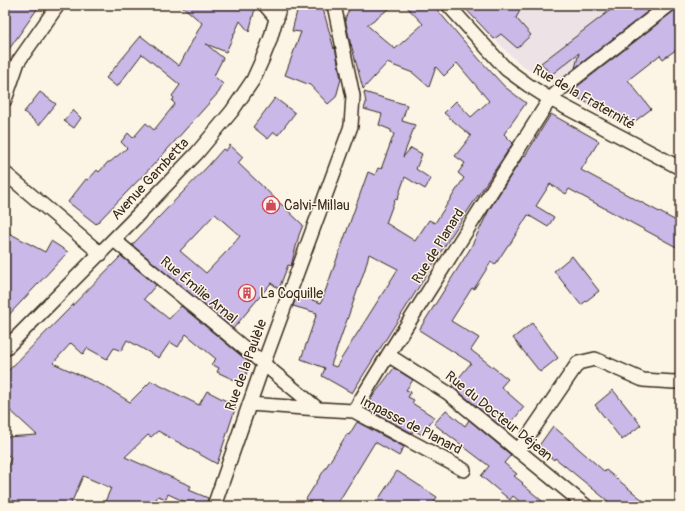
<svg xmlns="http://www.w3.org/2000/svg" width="685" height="511" font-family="Pangolin,sans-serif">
<rect width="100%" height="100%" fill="#fcf5e5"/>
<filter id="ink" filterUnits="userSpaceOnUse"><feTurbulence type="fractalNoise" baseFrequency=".025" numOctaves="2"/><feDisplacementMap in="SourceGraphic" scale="8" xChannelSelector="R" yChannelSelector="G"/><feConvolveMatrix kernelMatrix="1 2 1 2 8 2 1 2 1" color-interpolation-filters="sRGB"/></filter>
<g filter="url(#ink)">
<path fill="#ede3e6" d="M 487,5 L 664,5 L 557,87 L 525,68 L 512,57 L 471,14 Z"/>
<path fill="#c9b8e8" stroke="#3b2a1e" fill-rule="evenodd" d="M 5,5 L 40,5 L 5,55 Z
M 181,5 L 256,5 L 249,32 L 240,21 L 226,52 L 206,44 L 223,58 L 214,76 L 223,84 L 219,92 L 158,160 L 96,224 L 68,202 L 86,179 L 88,180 L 97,170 L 99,172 L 108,162 L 110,162 L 127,148 L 121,142 L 128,133 L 133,138 L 146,123 L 154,130 L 175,104 L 172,101 L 174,98 L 172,96 L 180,85 L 142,54 L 117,87 L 106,78 L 141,36 L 179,66 L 202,23 Z
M 297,5 L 322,5 L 334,49 L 335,47 L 341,79 L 336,97 L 328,104 L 310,85 L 285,75 L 301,32 L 292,31 L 297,11 Z
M 351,5 L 394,5 L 367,25 L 395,49 L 423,24 L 405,5 L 433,5 L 480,60 L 505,87 L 526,103 L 504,134 L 513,143 L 449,239 L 352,393 L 322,376 L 325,368 L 301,359 L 317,313 L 293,306 L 297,295 L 321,303 L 368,172 L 375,175 L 378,168 L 381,169 L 394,134 L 391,132 L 391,130 L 379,125 L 382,114 L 364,109 L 366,103 L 364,92 L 407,105 L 402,121 L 415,125 L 403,157 L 411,148 L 422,154 L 416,169 L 431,179 L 425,189 L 405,177 L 397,200 L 395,199 L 386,223 L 415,241 L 429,220 L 435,223 L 464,178 L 458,173 L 465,163 L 455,156 L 471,136 L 444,113 L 456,101 L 471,117 L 489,101 L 457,63 L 444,76 L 436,67 L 429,87 L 413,73 L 387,63 L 363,89 L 351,44 L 351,46 L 345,19 ZM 369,254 L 398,269 L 336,367 L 331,365 L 365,269 Z
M 462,5 L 523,5 L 516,18 L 531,35 L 517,48 L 501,34 L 494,39 Z
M 617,5 L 656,5 L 575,68 L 579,53 L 551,75 L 541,63 Z
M 677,5 L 680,5 L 680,47 L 663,59 L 660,55 L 628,80 L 651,109 L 630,125 L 623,116 L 618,120 L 569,93 L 674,11 Z
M 40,92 L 56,104 L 39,125 L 24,112 Z
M 275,98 L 295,113 L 278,135 L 274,132 L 268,139 L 253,127 Z
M 73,110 L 81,118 L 74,128 L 64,121 Z
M 551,114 L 599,141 L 581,170 L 680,223 L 680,249 L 569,189 L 566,194 L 550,184 L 536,206 L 554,217 L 548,227 L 528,215 L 510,244 L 508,245 L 495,265 L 491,262 L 474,289 L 472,288 L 451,321 L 479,338 L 471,350 L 508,379 L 501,387 L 524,407 L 505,430 L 452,386 L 471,363 L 419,330 L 470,249 L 489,210 L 524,155 L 525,156 Z
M 230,145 L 243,157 L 238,163 L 303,225 L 299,235 L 291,266 L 288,265 L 279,289 L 271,283 L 233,329 L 132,245 L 208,166 L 223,149 L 226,151 ZM 215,214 L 240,236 L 229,249 L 206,273 L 180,251 Z
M 5,231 L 45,252 L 51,241 L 68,252 L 5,319 Z
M 121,256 L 156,285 L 144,299 L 169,319 L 181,306 L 250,363 L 243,384 L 217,372 L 219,368 L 211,364 L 216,359 L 186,334 L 178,347 L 170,342 L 159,358 L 127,340 L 121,351 L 114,348 L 107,359 L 87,348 L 83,354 L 71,343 L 53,363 L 104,386 L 130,402 L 151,381 L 199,405 L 207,391 L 236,406 L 217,464 L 158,431 L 151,437 L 148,435 L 125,457 L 191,486 L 189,490 L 208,498 L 206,506 L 194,506 L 168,494 L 166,499 L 158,496 L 152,506 L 103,506 L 111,488 L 83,476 L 70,506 L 5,506 L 5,472 L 11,458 L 5,452 L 5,437 L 37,435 L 12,412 L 5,410 L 5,374 Z
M 572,256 L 599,291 L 581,305 L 554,271 Z
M 532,323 L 558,358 L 540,372 L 513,338 Z
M 394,368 L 413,380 L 406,390 L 411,392 L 408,397 L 414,400 L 412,403 L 434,417 L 422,435 L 414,430 L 412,433 L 366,408 L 373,396 Z
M 613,390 L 641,425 L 622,440 L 595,405 Z
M 446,410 L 465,426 L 469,420 L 511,455 L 504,463 L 517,474 L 514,476 L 523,483 L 522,484 L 548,506 L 525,506 L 513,496 L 510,500 L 481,476 L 489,466 L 434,424 Z
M 357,422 L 404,447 L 399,456 L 375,442 L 336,506 L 329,506 L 321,501 L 317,506 L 306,499 L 347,434 L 349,435 Z
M 553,426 L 605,472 L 606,470 L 650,506 L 614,506 L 555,458 L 554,460 L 538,447 Z
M 397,471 L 437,497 L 432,506 L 374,506 Z"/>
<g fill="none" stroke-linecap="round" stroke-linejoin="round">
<defs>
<path id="minor" d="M 265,5 L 277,19
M 448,5 L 506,69 L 528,85 L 550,99 L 680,168
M 5,100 L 18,62 L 58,5
M 5,173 L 101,254
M 114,240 L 318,409
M 5,349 L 130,223 L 197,153 L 232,111 L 253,80 L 262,60 L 270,40 L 280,5
M 388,355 L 448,393 L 586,506
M 249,404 L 318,409 L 354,411 L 464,470
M 354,411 L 388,355 L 550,99 L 562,88 L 669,5
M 518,451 L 578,363 L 595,359 L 643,380 L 674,382 L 680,381
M 214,506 L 263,365 L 351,126 L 353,96 L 334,5"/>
</defs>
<use href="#minor" stroke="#3b2a1e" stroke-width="16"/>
<use href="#minor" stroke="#fcf5e5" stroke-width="13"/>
</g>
</g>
<defs>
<symbol id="shop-ring" viewBox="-11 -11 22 22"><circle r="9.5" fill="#fcf5e5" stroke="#d1495b" stroke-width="1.5"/><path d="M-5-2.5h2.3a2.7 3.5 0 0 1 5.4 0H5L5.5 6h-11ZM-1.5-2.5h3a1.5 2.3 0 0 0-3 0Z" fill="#d1495b"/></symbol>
<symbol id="building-ring" viewBox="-11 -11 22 22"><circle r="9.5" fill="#fcf5e5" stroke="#d1495b" stroke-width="1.5"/><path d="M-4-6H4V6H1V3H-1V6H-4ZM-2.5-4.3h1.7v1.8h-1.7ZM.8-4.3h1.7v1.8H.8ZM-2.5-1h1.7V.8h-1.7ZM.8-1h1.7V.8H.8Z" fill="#d1495b"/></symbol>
</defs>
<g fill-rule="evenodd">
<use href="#shop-ring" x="261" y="195" width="20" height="20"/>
<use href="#building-ring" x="237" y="283" width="20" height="20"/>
</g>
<g text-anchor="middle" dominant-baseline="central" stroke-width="3" stroke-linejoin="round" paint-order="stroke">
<g font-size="14" fill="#3b2a1e" stroke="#fcf5e5">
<text transform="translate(584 97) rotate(30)">Rue de la Fraternité</text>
<text transform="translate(150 179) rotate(-47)">Avenue Gambetta</text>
<text transform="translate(438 246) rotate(-58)">Rue de Planard</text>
<text transform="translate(199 290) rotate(40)">Rue Émilie Arnal</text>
<text transform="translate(246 365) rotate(-70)">Rue de la Paulèle</text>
<text transform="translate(499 416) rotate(39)">Rue du Docteur Déjean</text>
<text transform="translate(411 425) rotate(27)">Impasse de Planard</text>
</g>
<g font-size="14" fill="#3b2a1e" stroke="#fcf5e5" text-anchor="start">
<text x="284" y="205">Calvi-Millau</text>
<text x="260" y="293">La Coquille</text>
</g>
</g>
<rect width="685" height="511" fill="none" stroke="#fcf5e5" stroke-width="20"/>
<rect x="10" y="10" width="665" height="491" fill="none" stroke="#3b2a1e" stroke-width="1.5" filter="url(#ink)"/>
</svg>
